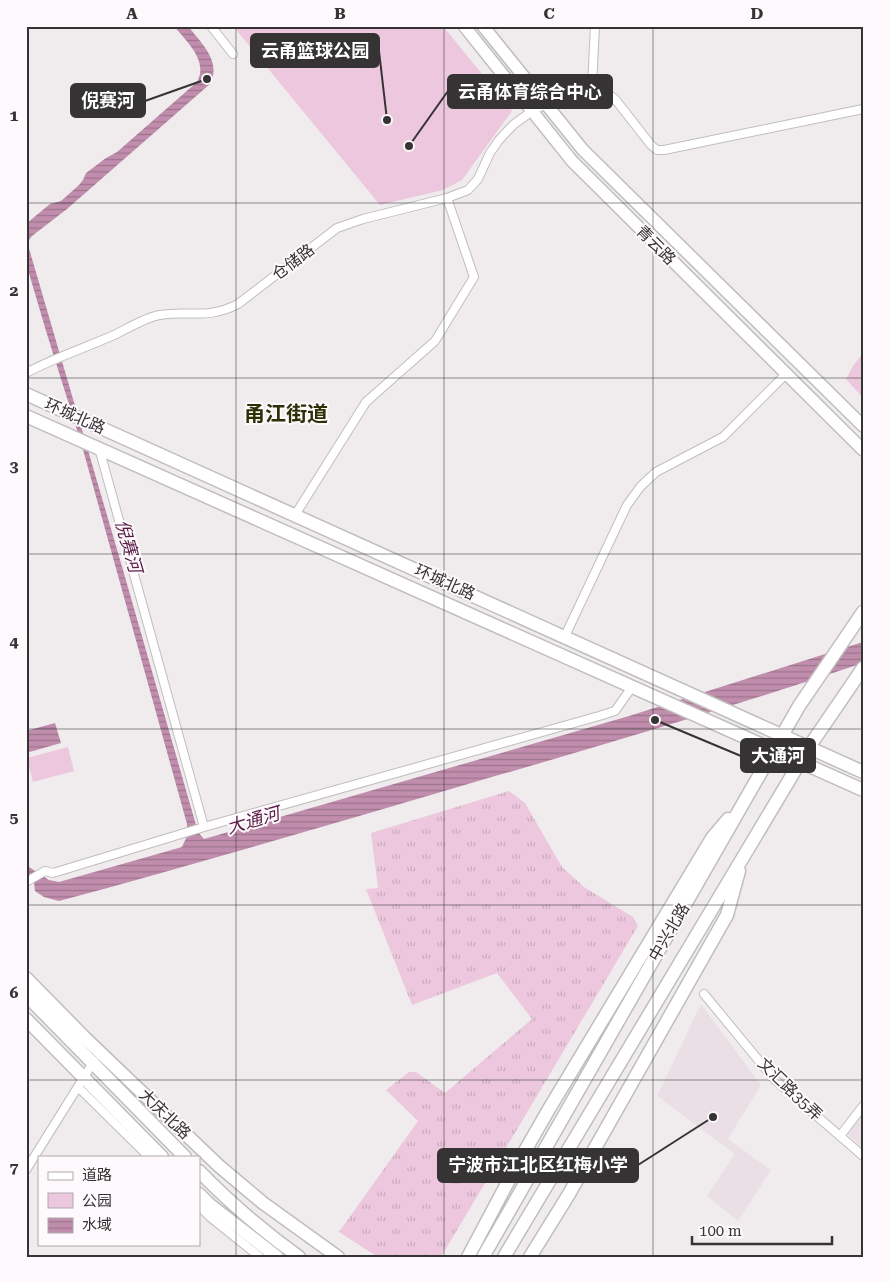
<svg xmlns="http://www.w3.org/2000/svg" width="889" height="1283" font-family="'Roboto Serif','Noto Sans SC',serif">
<defs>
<pattern id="grass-tufts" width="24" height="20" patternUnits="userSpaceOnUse" patternTransform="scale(1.25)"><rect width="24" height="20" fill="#ecc7dd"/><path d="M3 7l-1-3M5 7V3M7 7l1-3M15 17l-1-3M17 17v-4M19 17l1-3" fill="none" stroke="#cbabbe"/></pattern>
<pattern id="water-rules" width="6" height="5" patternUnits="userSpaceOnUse" patternTransform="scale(1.25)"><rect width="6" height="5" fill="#c08dac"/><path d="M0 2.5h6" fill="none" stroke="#9d748d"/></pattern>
</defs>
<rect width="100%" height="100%" fill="#f0ecee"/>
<path fill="#eadfe5" d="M 701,1004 L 761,1085 L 728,1139 L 771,1170 L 738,1221 L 707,1196 L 735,1154 L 657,1096 Z
M 863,1114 L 863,1148 L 847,1134 Z"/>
<path fill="url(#grass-tufts)" d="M 509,791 L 525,803 L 562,867 L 584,887 L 633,917 L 638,926 L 441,1257 L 378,1257 L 339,1232 L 418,1121 L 386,1090 L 409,1072 L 416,1072 L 445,1093 L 532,1019 L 497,973 L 412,1005 L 366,889 L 378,888 L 371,833 Z"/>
<path fill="#ecc7dd" d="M 233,26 L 443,26 L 512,111 L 462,180 L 443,190 L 380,205 Z
M 863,353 L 863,398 L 846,379 L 853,366 Z
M 68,747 L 74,771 L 33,782 L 27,758 Z"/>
<path fill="url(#water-rules)" d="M 174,26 L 188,26 C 201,43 222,61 210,84 L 67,209 L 32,236 L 29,240 L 28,245 L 123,570 L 198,832 L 204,839 L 629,716 L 863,642 L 863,663 C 732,707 600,746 468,784 C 332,824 196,864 59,901 L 44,897 L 35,891 L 34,882 L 26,875 L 26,865 L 49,880 L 59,882 L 182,847 L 187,836 L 187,824 L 82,446 L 46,331 L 26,263 L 27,223 L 50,204 L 61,201 L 79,185 L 83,180 L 86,173 L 106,158 L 117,152 L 197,82 C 209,61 186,41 174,26 Z
M 55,723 L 61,743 L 26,753 L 26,731 Z"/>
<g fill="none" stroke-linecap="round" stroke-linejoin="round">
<defs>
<path id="street" d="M 211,26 L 233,54
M 592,86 L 595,26
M 26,373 C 54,358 85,348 114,335 C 127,329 146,317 160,315 C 191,310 207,320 238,304 L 337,228 L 363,219 L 447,198 L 468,190 L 478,179 L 490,153 L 499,140 L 513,125 L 532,111 L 571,92 L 592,86 L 600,88 L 615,99 L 651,145 L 657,150 L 664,150 L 863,109
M 99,448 L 204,827 L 599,716 L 615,711 L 632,687
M 295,515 L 366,402 L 435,341 L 474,277 L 447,198
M 565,636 L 627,505 L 641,486 L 656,472 L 723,437 L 786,374
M 26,882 L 45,871 L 53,873 L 204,827
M 704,994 L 774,1079 L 863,1156
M 79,1088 L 149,1157
M 840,1136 L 863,1106
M 26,1170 L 94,1061
M 199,1206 L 210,1217 L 260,1257"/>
<path id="secondary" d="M 464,26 L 572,161 L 863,450
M 483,26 L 583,150 L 863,426"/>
<path id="primary" d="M 26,394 L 863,772
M 26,416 L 863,790
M 26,978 L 86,1039 L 219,1166 L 263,1203 L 338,1257
M 26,995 L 185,1157
M 26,1019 L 162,1157
M 199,1171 C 230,1203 263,1231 299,1257
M 199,1194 L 210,1205 L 277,1257
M 468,1257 L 518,1163 L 549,1109 L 712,838 L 728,819
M 483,1257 L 799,706 L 863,612
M 504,1257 L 809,747 L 863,668
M 530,1257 L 569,1194 L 727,915 L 739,871"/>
</defs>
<use href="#street" stroke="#c0bdbf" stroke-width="10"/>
<use href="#secondary" stroke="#c0bdbf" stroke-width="14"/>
<use href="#primary" stroke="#c0bdbf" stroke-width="15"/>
<use href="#street" stroke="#fff" stroke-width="8"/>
<use href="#secondary" stroke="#fff" stroke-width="11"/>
<use href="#primary" stroke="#fff" stroke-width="12"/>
</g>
<path fill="none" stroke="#353334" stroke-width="1" stroke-opacity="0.55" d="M 236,26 L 236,1257M 444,26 L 444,1257M 653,26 L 653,1257M 26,203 L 863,203M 26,378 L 863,378M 26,554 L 863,554M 26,729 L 863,729M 26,905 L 863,905M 26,1080 L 863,1080"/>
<g text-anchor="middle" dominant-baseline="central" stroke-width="4" stroke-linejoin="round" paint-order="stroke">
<g font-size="16" fill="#353334" stroke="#fdf9fc">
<text transform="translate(656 245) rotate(45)">青云路</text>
<text transform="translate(293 262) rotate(-37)">仓储路</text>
<text transform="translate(75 416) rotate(24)">环城北路</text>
<text transform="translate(445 582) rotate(24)">环城北路</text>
<text transform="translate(669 932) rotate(-60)">中兴北路</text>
<text transform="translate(790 1089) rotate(44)">文汇路35弄</text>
<text transform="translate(165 1114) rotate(44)">大庆北路</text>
</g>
<g font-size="18" font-style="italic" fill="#581b45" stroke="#fdf9fc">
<text transform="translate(129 546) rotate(74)">倪赛河</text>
<text transform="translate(253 820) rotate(-16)">大通河</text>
</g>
<g font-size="21" font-weight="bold" fill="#2d2f05" stroke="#fdf9fc">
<text x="286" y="414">甬江街道</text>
</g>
</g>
<path fill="none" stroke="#353334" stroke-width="2" d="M387 120L379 51M409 146L448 91M207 79L145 101M655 720L741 756M713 1117L638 1165"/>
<g fill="#353334" stroke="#fdf9fc" stroke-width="2">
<circle cx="387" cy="120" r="5"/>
<circle cx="409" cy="146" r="5"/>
<circle cx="207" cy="79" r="5"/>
<circle cx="655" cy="720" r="5"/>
<circle cx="713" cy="1117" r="5"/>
</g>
<g fill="#353334" stroke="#353334" stroke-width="2">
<rect x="251" y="34" width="128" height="33" rx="5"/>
<rect x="448" y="75" width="164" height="33" rx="5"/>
<rect x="71" y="84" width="74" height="33" rx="5"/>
<rect x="741" y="739" width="74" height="33" rx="5"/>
<rect x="438" y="1149" width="200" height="33" rx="5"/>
</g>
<g font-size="18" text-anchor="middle" font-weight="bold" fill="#fff">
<text x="315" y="57">云甬篮球公园</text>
<text x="530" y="98">云甬体育综合中心</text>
<text x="108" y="107">倪赛河</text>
<text x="778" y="762">大通河</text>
<text x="538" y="1171">宁波市江北区红梅小学</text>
</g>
<rect width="889" height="1283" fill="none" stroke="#fdf9fc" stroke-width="55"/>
<rect x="38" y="1156" width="162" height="90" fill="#fdf9fc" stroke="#adaaac"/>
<rect x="48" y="1172" width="25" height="8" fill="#ffffff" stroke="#adaaac"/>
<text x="82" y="1180" font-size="15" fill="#353334">道路</text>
<rect x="48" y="1193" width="25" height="15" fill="#ecc7dd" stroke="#adaaac"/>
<text x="82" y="1206" font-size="15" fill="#353334">公园</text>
<rect x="48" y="1218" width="25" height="15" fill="url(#water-rules)" stroke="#adaaac"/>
<text x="82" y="1230" font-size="15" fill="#353334">水域</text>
<path d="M692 1236v8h140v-8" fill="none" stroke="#353334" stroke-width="2.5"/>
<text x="699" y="1236" font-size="15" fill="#353334" stroke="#fdf9fc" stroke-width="4" paint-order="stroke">100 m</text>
<rect x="28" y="28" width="834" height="1228" fill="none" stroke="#353334" stroke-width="2"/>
<g font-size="16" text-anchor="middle" font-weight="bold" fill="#353334">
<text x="132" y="19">A</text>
<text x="340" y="19">B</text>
<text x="549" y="19">C</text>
<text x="757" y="19">D</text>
<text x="14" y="121">1</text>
<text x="14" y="296">2</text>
<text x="14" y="472">3</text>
<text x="14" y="647">4</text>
<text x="14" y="823">5</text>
<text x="14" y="998">6</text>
<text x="14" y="1173">7</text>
</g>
</svg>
